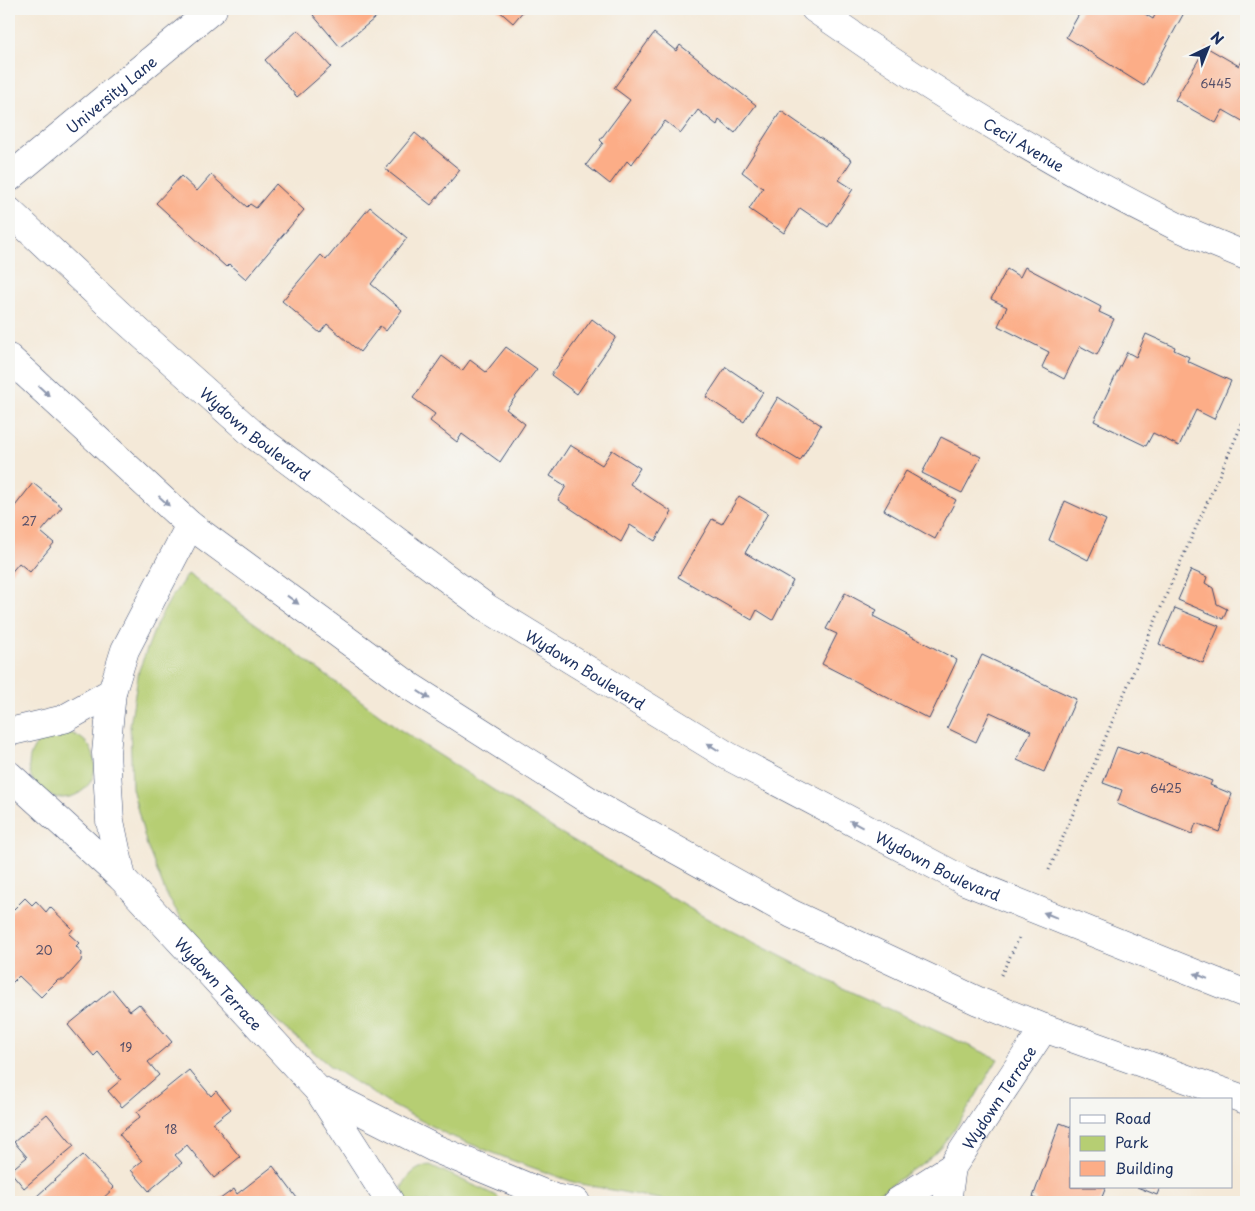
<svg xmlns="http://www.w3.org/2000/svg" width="1255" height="1211" font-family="'Playpen Sans',sans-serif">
<rect width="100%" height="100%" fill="#f6f6f2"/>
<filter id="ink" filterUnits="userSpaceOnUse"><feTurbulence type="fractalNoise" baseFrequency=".02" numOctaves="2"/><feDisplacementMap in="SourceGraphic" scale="10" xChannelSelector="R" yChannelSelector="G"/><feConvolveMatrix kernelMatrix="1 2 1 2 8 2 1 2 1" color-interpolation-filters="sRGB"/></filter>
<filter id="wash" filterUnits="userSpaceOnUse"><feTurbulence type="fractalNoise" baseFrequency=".0096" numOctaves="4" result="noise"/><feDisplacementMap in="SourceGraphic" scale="20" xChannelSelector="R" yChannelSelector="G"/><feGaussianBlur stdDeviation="1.12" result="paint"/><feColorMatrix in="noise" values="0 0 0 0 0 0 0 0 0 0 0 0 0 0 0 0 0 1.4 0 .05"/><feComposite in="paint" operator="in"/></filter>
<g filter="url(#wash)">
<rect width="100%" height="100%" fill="#f4e9d8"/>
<path fill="#b6ce73" stroke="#687e68" d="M 188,574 L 402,731 L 554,829 L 708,919 L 847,990 L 998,1059 C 980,1088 963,1121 941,1146 C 929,1160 913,1170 898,1180 C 886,1188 873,1198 858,1202 L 674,1202 L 576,1183 L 511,1160 L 448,1135 L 388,1103 L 331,1067 L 243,992 L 196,941 L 167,896 L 147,846 L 132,788 L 130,725 L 139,670 L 157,623 L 171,598 Z
M29 765a33 33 0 1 1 66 0a33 33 0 1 1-66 0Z
M 430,1165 L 497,1196 L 502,1202 L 406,1202 L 402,1187 C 409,1174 415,1168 430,1165 Z"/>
<g id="blocks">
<path fill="#fcad87" d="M 321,9 L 386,9 L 340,47 L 313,15 Z
M 497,9 L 525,9 L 513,23 Z
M 1082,9 L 1137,9 L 1153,19 L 1158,9 L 1182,9 L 1185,11 L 1144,86 L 1066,37 Z
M 298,30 L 331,67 L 297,97 L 265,60 Z
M 654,33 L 676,51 L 680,45 L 756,105 L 735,133 L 719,120 L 717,125 L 698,110 L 681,133 L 665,121 L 631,165 L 627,161 L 610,184 L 586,165 L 603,143 L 600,140 L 630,100 L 614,88 Z
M 1206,47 L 1239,66 L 1246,55 L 1246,123 L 1223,110 L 1216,123 L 1175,100 Z
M 781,111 L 852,160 L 839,180 L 853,189 L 828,227 L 800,208 L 784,233 L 749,209 L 763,188 L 742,172 Z
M 415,133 L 460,170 L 431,205 L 385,169 Z
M 211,175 L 247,207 L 250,204 L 256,208 L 276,184 L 304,210 L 246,279 L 229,264 L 226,267 L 156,203 L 181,176 L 197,191 Z
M 370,207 L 407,238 L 371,284 L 402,310 L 386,331 L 380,326 L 360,352 L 327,324 L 320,333 L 282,301 L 321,255 L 326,260 Z
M 1025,267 L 1101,307 L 1099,312 L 1114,319 L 1097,355 L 1080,346 L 1064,379 L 1042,367 L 1049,352 L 998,326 L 1007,307 L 991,299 L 1007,269 L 1020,277 Z
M 592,319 L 616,337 L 577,394 L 551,375 Z
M 1146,334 L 1175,347 L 1174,350 L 1189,357 L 1187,361 L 1231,381 L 1214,419 L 1196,410 L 1179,446 L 1153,433 L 1146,446 L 1094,421 L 1127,352 L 1136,357 Z
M 506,347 L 537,369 L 506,409 L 525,424 L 500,462 L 462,434 L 457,442 L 430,421 L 435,414 L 413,398 L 442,356 L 462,371 L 470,360 L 486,372 Z
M 726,367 L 763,392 L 744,422 L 706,397 Z
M 778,397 L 821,425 L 800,461 L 756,434 Z
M 941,437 L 981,457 L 962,493 L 922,473 Z
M 570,445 L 602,465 L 612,450 L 640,468 L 630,484 L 672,512 L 655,541 L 630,525 L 621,542 L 558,500 L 566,486 L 550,476 Z
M 906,471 L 956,500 L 935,539 L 884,510 Z
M 33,483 L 62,507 L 41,532 L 54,543 L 30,572 L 19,563 L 9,575 L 9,507 L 12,510 Z
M 739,496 L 768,513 L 745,553 L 793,581 L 773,620 L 757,610 L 752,620 L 678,577 L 712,519 L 722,524 Z
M 1065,501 L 1106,520 L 1088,560 L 1049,540 Z
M 1191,570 L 1207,577 L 1205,583 L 1213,588 L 1217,604 L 1227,609 L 1223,619 L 1178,600 Z
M 845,593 L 877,610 L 873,616 L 957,660 L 929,719 L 822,664 L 837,634 L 826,629 Z
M 1175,608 L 1219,626 L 1203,663 L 1159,644 Z
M 982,655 L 1076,699 L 1044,772 L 1017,760 L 1031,731 L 990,712 L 976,742 L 947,728 Z
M 1117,747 L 1138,754 L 1140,752 L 1212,781 L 1210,785 L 1232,794 L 1219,832 L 1196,823 L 1192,834 L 1117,804 L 1122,790 L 1103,783 Z
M 25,898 L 32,905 L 36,901 L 46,912 L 50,907 L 73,929 L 69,934 L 79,943 L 76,946 L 82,953 L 81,961 L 64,980 L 58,980 L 41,997 L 19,976 L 9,986 L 9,914 Z
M 112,989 L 130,1011 L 139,1004 L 172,1042 L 148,1062 L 159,1075 L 122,1107 L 108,1091 L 121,1080 L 98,1052 L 94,1056 L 68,1025 Z
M 189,1070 L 211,1096 L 216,1091 L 231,1109 L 213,1123 L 240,1157 L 214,1178 L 187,1145 L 175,1155 L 182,1163 L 149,1191 L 131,1170 L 142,1161 L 119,1134 L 140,1117 L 137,1112 Z
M 47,1114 L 74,1146 L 24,1188 L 10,1171 L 27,1157 L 14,1142 Z
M 1060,1123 L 1071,1127 L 1071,1187 L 1106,1187 L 1100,1202 L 1035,1202 L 1036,1199 L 1033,1197 Z
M 83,1155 L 114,1188 L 99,1202 L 65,1202 L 63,1201 L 61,1202 L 42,1202 L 37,1196 Z
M 273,1166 L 300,1202 L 216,1202 L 234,1189 L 237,1194 Z
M 1137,1187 L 1160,1187 L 1157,1195 Z"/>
</g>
</g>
<g filter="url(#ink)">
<use href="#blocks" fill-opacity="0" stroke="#3c4b70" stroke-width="1"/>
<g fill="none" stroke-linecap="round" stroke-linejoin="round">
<defs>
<g id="minor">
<path id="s1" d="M 815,9 C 930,90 1051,164 1176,226 C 1199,237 1223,246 1246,256"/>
<path id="s2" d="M 9,178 L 213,9"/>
<path d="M 112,692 L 106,753 L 110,821 L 122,878"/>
<path d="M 9,732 L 64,719 L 112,692 L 125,650 L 190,525"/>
<path id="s3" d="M 9,775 L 122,878 L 317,1089 L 434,1148 L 554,1198 L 576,1202"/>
<path d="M 318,1090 L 390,1202"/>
<path id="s4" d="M 897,1202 L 952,1167 L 1044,1028"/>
<path d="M 947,1202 L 952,1167"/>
</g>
<g id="tertiary">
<path id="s5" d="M 9,211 L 120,315 L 254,435 L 487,608 L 728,756 L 965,881 L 1246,994"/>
<path d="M 9,358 L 190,525 L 411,687 L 599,807 L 792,914 L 978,1001 L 1044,1028 L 1246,1100"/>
</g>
</defs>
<use href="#minor" stroke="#3c4b70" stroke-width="29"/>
<use href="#tertiary" stroke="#3c4b70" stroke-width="29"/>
<path stroke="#3c4b70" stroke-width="3" stroke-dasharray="1 4" stroke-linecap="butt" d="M 1049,870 L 1174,577 L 1246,415
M 1001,975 L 1019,938"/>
<use href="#minor" stroke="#fff" stroke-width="28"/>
<use href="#tertiary" stroke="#fff" stroke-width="28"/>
</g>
<defs><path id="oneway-solid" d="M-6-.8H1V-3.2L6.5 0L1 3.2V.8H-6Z" transform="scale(1.25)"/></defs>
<g fill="#8d97ae">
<use href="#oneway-solid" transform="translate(44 391) rotate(43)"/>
<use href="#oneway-solid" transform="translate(164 501) rotate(43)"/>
<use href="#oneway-solid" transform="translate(293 600) rotate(36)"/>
<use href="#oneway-solid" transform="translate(424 695) rotate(33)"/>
<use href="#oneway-solid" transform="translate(713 747) rotate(-148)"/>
<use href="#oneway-solid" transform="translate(856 824) rotate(-152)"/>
<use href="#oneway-solid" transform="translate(1050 915) rotate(-158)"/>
<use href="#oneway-solid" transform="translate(1201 976) rotate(-158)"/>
</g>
</g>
<g text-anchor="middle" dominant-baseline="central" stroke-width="4" stroke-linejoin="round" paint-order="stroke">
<g font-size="12" fill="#534e68">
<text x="1216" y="83">6445</text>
<text x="29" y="521">27</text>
<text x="1166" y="788">6425</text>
<text x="44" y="950">20</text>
<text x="126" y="1047">19</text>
<text x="171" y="1129">18</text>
</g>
<g font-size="15" fill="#1b2f5e" stroke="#f6f6f2">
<text stroke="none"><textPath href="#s2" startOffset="132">University Lane</textPath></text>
<text stroke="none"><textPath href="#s1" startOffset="249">Cecil Avenue</textPath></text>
<text stroke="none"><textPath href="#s5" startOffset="332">Wydown Boulevard</textPath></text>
<text stroke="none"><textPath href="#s5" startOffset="738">Wydown Boulevard</textPath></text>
<text stroke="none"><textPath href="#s5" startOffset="1142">Wydown Boulevard</textPath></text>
<text stroke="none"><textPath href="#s3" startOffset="296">Wydown Terrace</textPath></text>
<text stroke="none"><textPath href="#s4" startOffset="149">Wydown Terrace</textPath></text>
</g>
</g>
<rect width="1255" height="1211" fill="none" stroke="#f6f6f2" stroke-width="30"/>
<rect x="1070" y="1098" width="162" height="90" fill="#f6f6f2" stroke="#9ea6b7"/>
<rect x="1080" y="1115" width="25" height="8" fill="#ffffff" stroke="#9ea6b7"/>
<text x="1115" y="1124" font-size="15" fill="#1b2f5e">Road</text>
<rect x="1080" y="1136" width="25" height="15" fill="#b6ce73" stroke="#9ea6b7"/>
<text x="1115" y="1148" font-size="15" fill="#1b2f5e">Park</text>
<rect x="1080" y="1161" width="25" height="15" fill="#fcad87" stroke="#9ea6b7"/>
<text x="1115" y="1174" font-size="15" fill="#1b2f5e">Building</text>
<g transform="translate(1208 48) rotate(43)" stroke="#f6f6f2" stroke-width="4" paint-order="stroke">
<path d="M0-4L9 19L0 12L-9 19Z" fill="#1b2f5e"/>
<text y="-8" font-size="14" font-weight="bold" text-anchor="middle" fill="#1b2f5e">N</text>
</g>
</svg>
